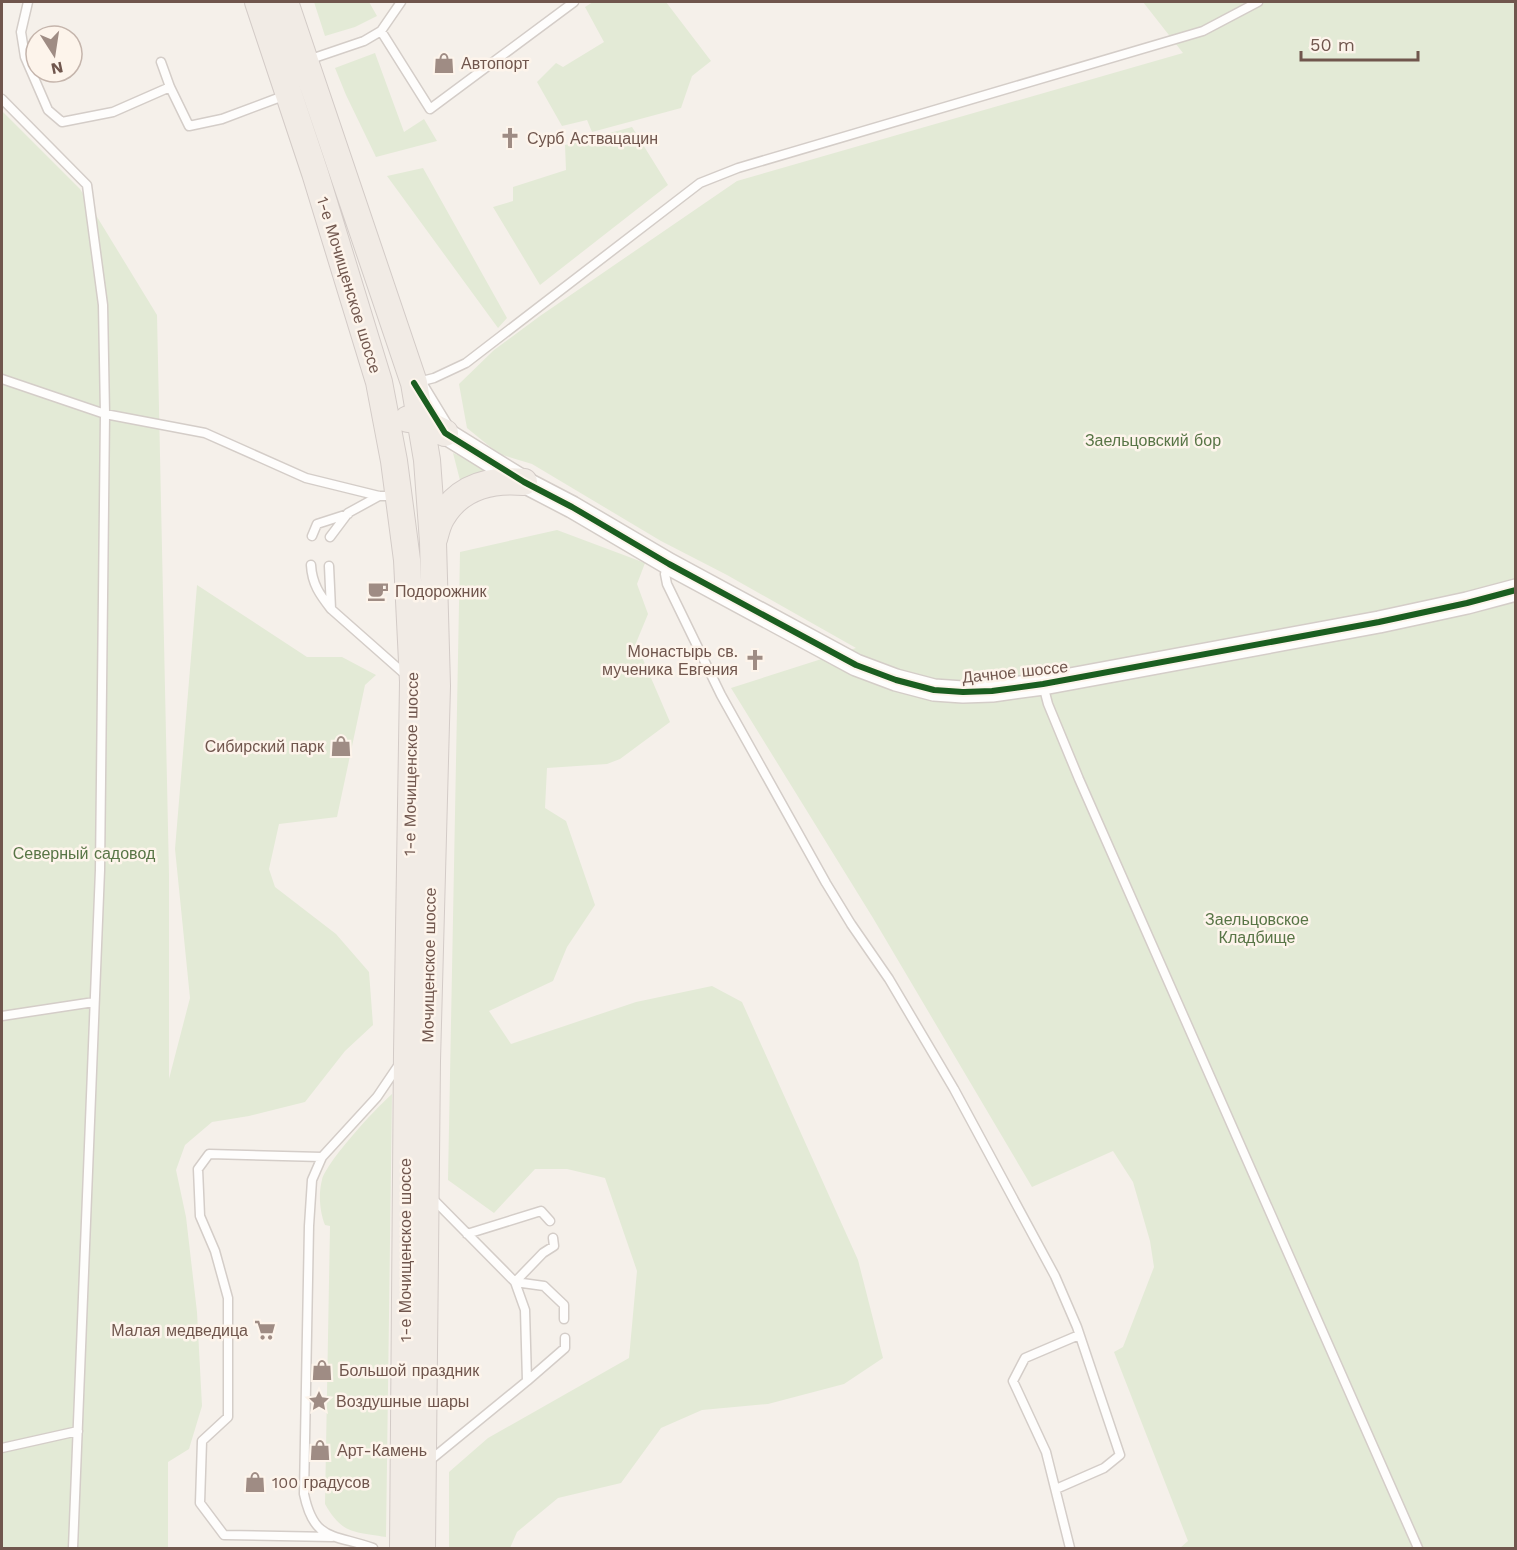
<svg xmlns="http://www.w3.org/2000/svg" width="1517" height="1550" font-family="'Work Sans',sans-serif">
<rect width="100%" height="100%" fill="#f5f0ea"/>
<path fill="#e3ead6" d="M 314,2 L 369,2 L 377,16 L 355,27 L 325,36 Z
M 593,2 L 666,2 L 711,61 L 692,76 L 681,108 L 592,132 L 587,120 L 562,126 L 537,82 L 556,63 L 563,67 L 604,42 L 585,7 Z
M 1143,2 L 1515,2 L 1515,1548 L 1180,1548 L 1188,1541 L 1114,1352 L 1123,1347 L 1154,1267 L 1150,1241 L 1133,1182 L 1113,1151 L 1032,1187 L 873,918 L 731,688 L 856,648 L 727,575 L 661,541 L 532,464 L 499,454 L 467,428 L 459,384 L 494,350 L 540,316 L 737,181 L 1183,53 Z
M 375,53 L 404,132 L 424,119 L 437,141 L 376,157 L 346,95 L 335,68 Z
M 2,111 L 80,189 L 157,315 L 169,875 L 169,1079 L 190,998 L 175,849 L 197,585 L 307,657 L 342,657 L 376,675 L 365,685 L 337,817 L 279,824 L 269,869 L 275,887 L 336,934 L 369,972 L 373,1025 L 345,1051 L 305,1102 L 249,1116 L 212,1122 L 185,1145 L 176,1170 L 186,1217 L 197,1312 L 202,1406 L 189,1449 L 168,1462 L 168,1548 L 2,1548 Z
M 632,127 L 668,185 L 540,285 L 493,207 L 513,201 L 513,187 L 566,170 L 565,145 Z
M 423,168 L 507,318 L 498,328 L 387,176 Z
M 453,453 L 485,467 L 487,472 L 462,488 Z
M 557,530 L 645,563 L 637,584 L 648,614 L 636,643 L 670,722 L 620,759 L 607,764 L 547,768 L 545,808 L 566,821 L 595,905 L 567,947 L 553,981 L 489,1011 L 511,1044 L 636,1002 L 712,986 L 742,1002 L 858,1260 L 883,1358 L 844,1384 L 768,1404 L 702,1410 L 661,1428 L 621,1483 L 558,1498 L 517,1532 L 510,1548 L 449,1548 L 449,1472 L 488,1438 L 629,1358 L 637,1271 L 605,1178 L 567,1169 L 535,1169 L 494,1213 L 448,1180 L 460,552 Z
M 392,1094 L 386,1537 C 354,1532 342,1534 325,1504 L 330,1226 L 325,1225 C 320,1213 318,1194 322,1180 C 327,1161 376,1108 392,1094 Z"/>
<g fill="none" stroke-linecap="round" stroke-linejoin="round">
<defs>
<path id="service" d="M 28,2 L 21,32 L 25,57 L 48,110 L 62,122 L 113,112 L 170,87
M 381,31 L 430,109 L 574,2
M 308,60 L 364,41 L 381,31 L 401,2
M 161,62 L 170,87 L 189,126 L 222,119 L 286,95
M 2,99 L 87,185 L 103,305 L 105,414 L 100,870 L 73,1548
M 2,379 L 105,414 L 205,433 L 306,478 L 379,496 L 396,496
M 418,382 L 434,378 L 466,363 L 700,183 L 738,168 L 1203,31 L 1258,2
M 312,536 L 317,524 L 348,514
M 330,537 L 348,513 L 379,496
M 311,565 C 312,584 320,595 331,609
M 329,566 L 331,609 L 408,677
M 668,566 L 665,574 L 667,584 L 721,695 L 826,883 L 851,924 L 889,979 L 954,1089 L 1055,1276 L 1077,1327 L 1120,1455 L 1104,1468 L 1056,1489
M 1043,685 L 1048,704 L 1079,779 L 1418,1548
M 2,1016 L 94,1002
M 322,1157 L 209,1154 L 198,1169 L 200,1216 L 215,1251 L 228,1298 L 228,1417 L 202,1441 L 200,1503 L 224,1535 L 332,1537
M 467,1234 L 541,1211 L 550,1221
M 515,1282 L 544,1286 L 564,1305 L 564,1319
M 515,1282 L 543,1253 L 554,1246 L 553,1238
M 527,1381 L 565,1348 L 565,1338
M 2,1448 L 78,1431
M 428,1462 L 527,1381 L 525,1310 L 515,1282 L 432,1198
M 373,1548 C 334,1534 314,1542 304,1494 L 309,1226 L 312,1180 L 322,1157 L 377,1097 L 400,1063
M 1070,1548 L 1046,1452 L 1013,1381 L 1025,1358 L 1079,1335"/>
<path id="tertiary" d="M 417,387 L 445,433 L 524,482 L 572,507 L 669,564 L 856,665 L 896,680 L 934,690 L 963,692 L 992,691 L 1043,684 L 1379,622 L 1467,603 L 1516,590"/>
<path id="primary" d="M 258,2 L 315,173 L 379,382 L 394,461 L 407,560 L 413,682 L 407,1053 L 403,1548
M 285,2 L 414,383 L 427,460 L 433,542 L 437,686 L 427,1061 L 422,1548
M 408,419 L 421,421 L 445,433
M 434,539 C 436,532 438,523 442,517 C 460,486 491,479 524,482"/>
</defs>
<use href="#service" stroke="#d4cdc8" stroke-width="11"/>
<use href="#tertiary" stroke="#d4cdc8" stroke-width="24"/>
<use href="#primary" stroke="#d3cbc7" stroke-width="28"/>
<use href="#service" stroke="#fefdfc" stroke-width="8"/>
<use href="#tertiary" stroke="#fefdfc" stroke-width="21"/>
<use href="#primary" stroke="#f1ebe5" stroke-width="26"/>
<defs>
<path id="cycleway" d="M 414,383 L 445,433 L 524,482 L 572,507 L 669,564 L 856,665 L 896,680 L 934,690 L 963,692 L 992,691 L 1043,684 L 1379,622 L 1467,603 L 1516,590"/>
</defs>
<use href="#cycleway" stroke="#fdf4eb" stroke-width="10"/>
<use href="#cycleway" stroke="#1b5e20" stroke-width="6"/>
</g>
<defs>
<symbol id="shop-bare" viewBox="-9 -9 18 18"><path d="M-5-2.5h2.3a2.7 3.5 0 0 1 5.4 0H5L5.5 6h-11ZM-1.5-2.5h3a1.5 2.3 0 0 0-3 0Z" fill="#9f8c84" stroke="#fdf4eb" stroke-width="2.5" paint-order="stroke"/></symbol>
<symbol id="church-bare" viewBox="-9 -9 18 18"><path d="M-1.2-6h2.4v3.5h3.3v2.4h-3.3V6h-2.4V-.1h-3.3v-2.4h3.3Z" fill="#9f8c84" stroke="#fdf4eb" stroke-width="2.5" paint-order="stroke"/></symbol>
<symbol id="cafe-bare" viewBox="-9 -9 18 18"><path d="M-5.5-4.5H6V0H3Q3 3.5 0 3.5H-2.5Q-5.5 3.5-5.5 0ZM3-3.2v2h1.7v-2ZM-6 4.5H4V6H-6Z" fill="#9f8c84" stroke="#fdf4eb" stroke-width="2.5" paint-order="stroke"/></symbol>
<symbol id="supermarket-bare" viewBox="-9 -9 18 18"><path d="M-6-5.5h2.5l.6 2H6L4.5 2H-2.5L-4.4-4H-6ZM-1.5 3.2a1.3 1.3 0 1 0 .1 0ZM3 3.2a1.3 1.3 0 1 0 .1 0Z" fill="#9f8c84" stroke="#fdf4eb" stroke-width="2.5" paint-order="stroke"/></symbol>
<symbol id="sight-bare" viewBox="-9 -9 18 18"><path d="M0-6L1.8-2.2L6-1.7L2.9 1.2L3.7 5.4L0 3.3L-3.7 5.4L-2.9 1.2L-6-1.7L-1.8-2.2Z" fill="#9f8c84" stroke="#fdf4eb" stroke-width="2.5" paint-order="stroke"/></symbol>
</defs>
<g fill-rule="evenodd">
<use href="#shop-bare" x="429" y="48" width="30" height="30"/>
<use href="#church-bare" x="495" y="123" width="30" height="30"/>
<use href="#cafe-bare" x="363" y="576" width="30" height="30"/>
<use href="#church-bare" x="740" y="645" width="30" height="30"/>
<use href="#shop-bare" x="326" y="731" width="30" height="30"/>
<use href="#supermarket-bare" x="250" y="1315" width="30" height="30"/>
<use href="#shop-bare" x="307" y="1355" width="30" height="30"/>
<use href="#sight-bare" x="304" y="1386" width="30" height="30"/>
<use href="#shop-bare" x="305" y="1435" width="30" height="30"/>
<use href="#shop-bare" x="240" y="1467" width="30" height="30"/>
</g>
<g text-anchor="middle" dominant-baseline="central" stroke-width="5" stroke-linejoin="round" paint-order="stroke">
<g font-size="16" fill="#70564d" stroke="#fdf4eb" text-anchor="start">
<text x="461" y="63">Автопорт</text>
<text x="527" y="138">Сурб Аствацацин</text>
<text x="395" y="591">Подорожник</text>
<text x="738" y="651" text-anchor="end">Монастырь св.<tspan x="738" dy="18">мученика Евгения</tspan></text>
<text x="324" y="746" text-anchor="end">Сибирский парк</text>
<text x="248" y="1330" text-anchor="end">Малая медведица</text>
<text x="339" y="1370">Большой праздник</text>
<text x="336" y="1401">Воздушные шары</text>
<text x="337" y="1450">Арт-Камень</text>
<text x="272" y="1482">100 градусов</text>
</g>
<g font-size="16" fill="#70564d" stroke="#fdf4eb">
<text transform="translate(349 285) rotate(73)">1-е Мочищенское шоссе</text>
<text transform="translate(1015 672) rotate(-6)">Дачное шоссе</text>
<text transform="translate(411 764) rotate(-89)">1-е Мочищенское шоссе</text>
<text transform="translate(429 965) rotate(-89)">Мочищенское шоссе</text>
<text transform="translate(405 1250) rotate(-90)">1-е Мочищенское шоссе</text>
</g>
<g font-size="16" fill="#587546" stroke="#fdf4eb">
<text x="1153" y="440">Заельцовский бор</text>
<text x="84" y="853">Северный садовод</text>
<text x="1257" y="919">Заельцовское<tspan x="1257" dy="18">Кладбище</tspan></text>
</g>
</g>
<rect width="1517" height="1550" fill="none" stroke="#70564d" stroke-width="6"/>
<g transform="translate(54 54) rotate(168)"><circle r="28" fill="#fdf4eb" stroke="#c5b5ac" stroke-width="1.5"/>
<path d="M0-4.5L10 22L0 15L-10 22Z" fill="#9f8c84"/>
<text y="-9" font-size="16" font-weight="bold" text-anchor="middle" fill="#70564d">N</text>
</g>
<path d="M1301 51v9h117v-9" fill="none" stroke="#70564d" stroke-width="3"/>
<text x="1310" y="51" font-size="18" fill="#70564d" stroke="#fdf4eb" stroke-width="4.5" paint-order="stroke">50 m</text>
</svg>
